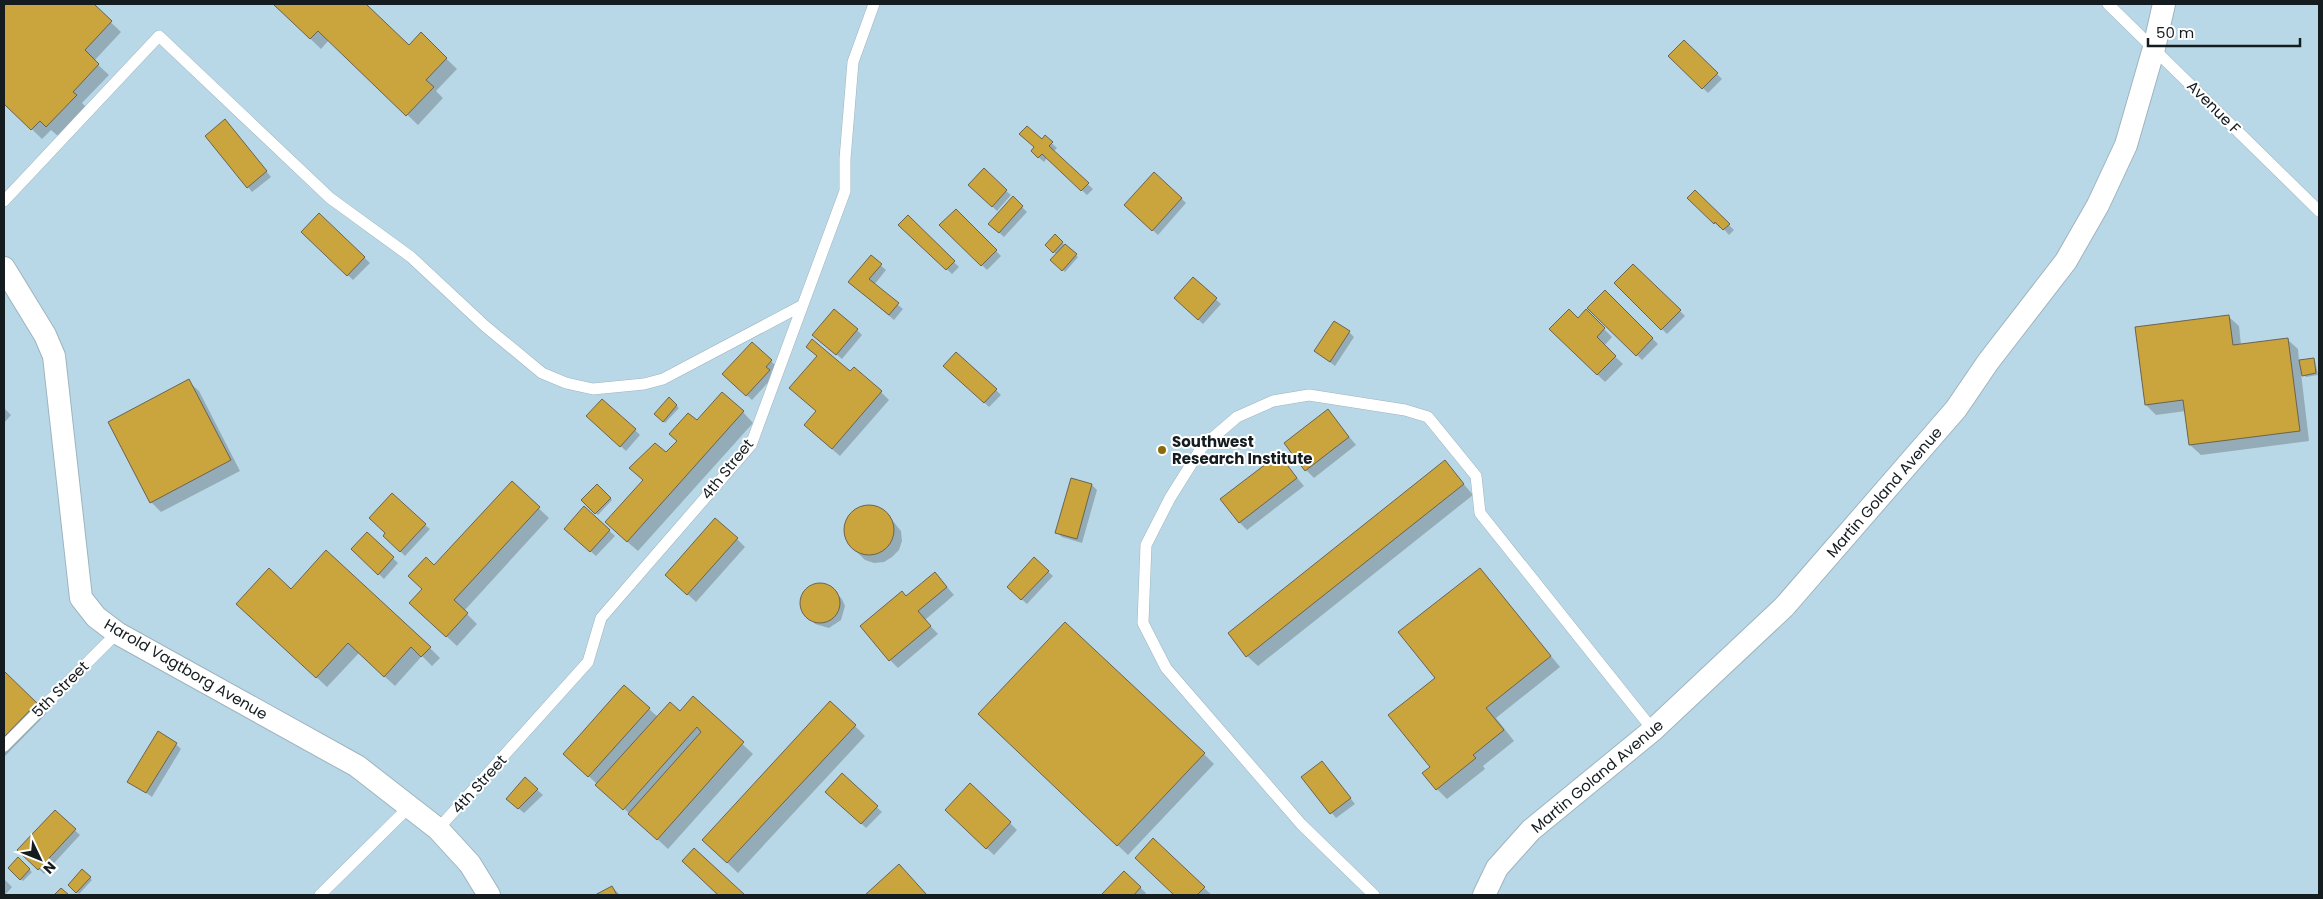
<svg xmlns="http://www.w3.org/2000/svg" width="2323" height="899" font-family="Poppins,sans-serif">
<rect width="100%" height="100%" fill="#cce3ee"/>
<path fill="#b9d8e7" d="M 4,4 L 2319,4 L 2319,895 L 4,895 Z"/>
<path fill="#0003" d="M 4,4 L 92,4 L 121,32 L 94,61 L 109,75 L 82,103 L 86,107 L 58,136 L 51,130 L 42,139 L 4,102 Z
M 274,4 L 365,4 L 409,47 L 421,34 L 457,69 L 436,91 L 443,98 L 418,125 L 329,40 L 321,49 Z
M 1684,41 L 1722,79 L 1708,93 L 1670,56 Z
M 230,126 L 271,177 L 252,192 L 248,187 Z
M 1045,137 L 1057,148 L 1053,152 L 1093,189 L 1087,195 L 1047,158 L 1044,162 L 1037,156 Z
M 975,190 L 1006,191 L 1011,195 L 997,211 Z
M 1695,192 L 1734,230 L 1729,235 L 1721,226 L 1720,228 L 1689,198 Z
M 1013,198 L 1027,212 L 1004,237 L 989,224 Z
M 1181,198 L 1186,203 L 1158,235 L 1131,210 Z
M 956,211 L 1001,256 L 987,270 L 941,225 Z
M 319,214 L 370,263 L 353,280 L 302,232 Z
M 908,217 L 959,267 L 952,274 L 900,225 Z
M 1055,236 L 1078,257 L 1065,272 L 1052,260 L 1057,255 L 1047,245 Z
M 871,257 L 886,270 L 874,285 L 903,309 L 894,320 L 855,287 Z
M 1633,265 L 1685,316 L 1667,334 L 1615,283 Z
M 1193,279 L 1221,304 L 1203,324 L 1181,303 Z
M 1605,292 L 1658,344 L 1642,360 L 1589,308 Z
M 1586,311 L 1612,337 L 1604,346 L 1623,364 L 1605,382 L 1551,329 L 1578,320 Z
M 2228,316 L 2239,326 L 2241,345 L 2287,339 L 2298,349 L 2299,361 L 2313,359 L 2315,361 L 2318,375 L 2306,377 L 2301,373 L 2309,441 L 2201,455 L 2190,445 L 2186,411 L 2156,415 L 2146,405 Z
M 857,330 L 862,335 L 842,359 L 819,340 Z
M 1349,332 L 1354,337 L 1335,366 L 1315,351 Z
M 752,343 L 776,366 L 771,372 L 774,376 L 752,400 L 724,374 Z
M 808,347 L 881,392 L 889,400 L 840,456 L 813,433 L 817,412 L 818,357 Z
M 950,371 L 996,390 L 1001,395 L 989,407 Z
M 188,381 L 199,391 L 240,471 L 161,512 L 151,502 Z
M 669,399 L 679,408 L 665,423 L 656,414 Z
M 4,408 L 11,415 L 4,423 Z
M 1328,411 L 1356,445 L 1314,478 L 1306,470 Z
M 743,412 L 753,423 L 638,551 L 617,533 L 644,481 L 631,468 L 641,457 L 643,458 L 667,454 L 697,422 Z
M 593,421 L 635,430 L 640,435 L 626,451 Z
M 1279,456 L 1304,486 L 1247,530 L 1239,522 Z
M 1445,462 L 1473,495 L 1258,666 L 1247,656 Z
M 512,483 L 549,518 L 464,611 L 477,624 L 457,646 L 421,613 L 423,590 L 434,567 Z
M 1092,485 L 1097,490 L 1082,543 L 1062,537 L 1057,532 Z
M 597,486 L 612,500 L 598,515 L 583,500 Z
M 872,505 L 881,509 L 888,515 L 901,531 L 902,541 L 899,550 L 892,557 L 884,562 L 874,563 L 865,560 L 850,545 L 845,536 L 844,527 L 848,518 L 854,511 L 862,506 Z
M 584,508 L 615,536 L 596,556 L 571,534 Z
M 425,525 L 430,529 L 405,556 L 390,541 Z
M 367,534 L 398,563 L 384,579 L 353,549 Z
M 737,539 L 745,547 L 696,602 L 674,582 Z
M 1034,559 L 1053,576 L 1027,604 L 1008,587 Z
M 1480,569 L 1560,667 L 1496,718 L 1514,741 L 1483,766 L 1485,769 L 1447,799 L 1437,789 L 1431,767 L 1437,678 Z
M 935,573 L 954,595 L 925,620 L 938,634 L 898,668 L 890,660 L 906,597 Z
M 817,585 L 831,588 L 842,599 L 845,606 L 841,620 L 829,628 L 815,624 L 802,607 L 805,592 Z
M 248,614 L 430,648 L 440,658 L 432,666 L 422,656 L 395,686 L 359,653 L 327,687 Z
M 4,673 L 46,714 L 4,757 Z
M 693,698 L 753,754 L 668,849 L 572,761 L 649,709 L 658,717 L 680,713 Z
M 990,724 L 1204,754 L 1214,764 L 1128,855 Z
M 855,726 L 865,736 L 738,873 L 714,850 Z
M 176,744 L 181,749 L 152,797 L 129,781 Z
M 1327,768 L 1355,804 L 1336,818 L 1303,777 Z
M 842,775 L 882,812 L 866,828 L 827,791 Z
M 525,779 L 543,795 L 524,813 L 513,804 Z
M 55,812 L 80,835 L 44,874 L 19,850 Z
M 954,818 L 1010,823 L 1017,830 L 994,855 Z
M 1153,840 L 1204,888 L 1212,895 L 1176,895 L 1144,866 Z
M 18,859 L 32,872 L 23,881 L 9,868 Z
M 899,866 L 926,895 L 867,895 Z
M 83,871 L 92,880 L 79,894 L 69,885 Z
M 1124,872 L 1146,893 L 1144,895 L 1103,895 Z
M 4,879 L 12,887 L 5,895 L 4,895 Z
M 612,887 L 620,895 L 598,895 Z"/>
<path fill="#caa43d" stroke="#6b6351" d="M 4,4 L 94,4 L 112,21 L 85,50 L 99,64 L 73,92 L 77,95 L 46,127 L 40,121 L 31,130 L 4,104 Z
M 273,4 L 366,4 L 409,45 L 421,32 L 447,58 L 426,80 L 434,87 L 406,116 L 318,31 L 310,39 Z
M 1684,40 L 1718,73 L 1702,89 L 1668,56 Z
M 225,119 L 267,171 L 247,188 L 205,136 Z
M 1027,126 L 1042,139 L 1045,135 L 1053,142 L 1049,146 L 1089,183 L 1081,191 L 1042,154 L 1038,158 L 1031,151 L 1034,147 L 1019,134 Z
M 984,168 L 1007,190 L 992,207 L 968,185 Z
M 1154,172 L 1182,198 L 1152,231 L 1124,205 Z
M 1695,190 L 1730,224 L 1723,230 L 1715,222 L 1714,224 L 1687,198 Z
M 1013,196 L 1023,206 L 999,233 L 988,224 Z
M 956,209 L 997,250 L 981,266 L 939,225 Z
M 319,213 L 365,257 L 347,276 L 301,232 Z
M 908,215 L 955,261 L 946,270 L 898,225 Z
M 1055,234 L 1063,242 L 1053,253 L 1045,245 Z
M 1065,244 L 1077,254 L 1062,271 L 1050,260 Z
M 871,255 L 882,264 L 869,279 L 899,303 L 889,315 L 848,282 Z
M 1633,264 L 1681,310 L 1661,330 L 1614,283 Z
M 1193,277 L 1217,298 L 1198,320 L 1174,298 Z
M 1605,290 L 1653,338 L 1636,356 L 1587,308 Z
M 834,309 L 858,329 L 836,355 L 812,335 Z
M 1569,309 L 1578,318 L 1586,309 L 1605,328 L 1597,337 L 1616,356 L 1597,375 L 1549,329 Z
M 2229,315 L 2233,345 L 2288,338 L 2300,431 L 2189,445 L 2183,400 L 2145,405 L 2135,327 Z
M 1334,321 L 1350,331 L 1330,362 L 1314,351 Z
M 812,339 L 850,371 L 854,367 L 882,391 L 832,449 L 804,425 L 816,411 L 789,388 L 817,356 L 806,347 Z
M 752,342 L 772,360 L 766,367 L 770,370 L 746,396 L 722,374 Z
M 956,352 L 997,389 L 984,403 L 943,366 Z
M 2314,358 L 2316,373 L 2302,376 L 2299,360 Z
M 189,379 L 231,460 L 150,503 L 108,422 Z
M 722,392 L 744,411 L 627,542 L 605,522 L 643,480 L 629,468 L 655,443 L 666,452 L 677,441 L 669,434 L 688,413 L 697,420 Z
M 669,397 L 677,405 L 663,422 L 654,414 Z
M 602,399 L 636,429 L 620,447 L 586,416 Z
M 1328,409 L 1349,437 L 1305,471 L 1284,443 Z
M 1279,454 L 1297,478 L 1239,523 L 1220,499 Z
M 1445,460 L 1464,484 L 1246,657 L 1228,633 Z
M 1071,478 L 1092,484 L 1077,539 L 1055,533 Z
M 512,481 L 540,507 L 454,600 L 468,613 L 446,637 L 409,603 L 422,589 L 408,576 L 426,557 L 434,565 Z
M 597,484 L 611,498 L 595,514 L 581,500 Z
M 392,493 L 426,524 L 400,552 L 383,536 L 385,533 L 369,518 Z
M844 530a25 25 0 1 1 50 0a25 25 0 1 1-50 0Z
M 584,506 L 610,530 L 590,552 L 564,529 Z
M 715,518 L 738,538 L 687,595 L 665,575 Z
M 367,532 L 394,557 L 378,575 L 351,549 Z
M 326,550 L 431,647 L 421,657 L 411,647 L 384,677 L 348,643 L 316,678 L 236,604 L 269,568 L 291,589 Z
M 1034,557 L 1049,571 L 1021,600 L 1007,587 Z
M 1480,568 L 1551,656 L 1486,708 L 1504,730 L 1473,755 L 1476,758 L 1436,790 L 1422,773 L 1430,767 L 1388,715 L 1435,678 L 1398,632 Z
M 935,572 L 947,587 L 918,611 L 931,626 L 889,661 L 860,626 L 902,591 L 906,596 Z
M800 603a20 20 0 1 1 40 0a20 20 0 1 1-40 0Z
M 1065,622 L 1205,753 L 1117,846 L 978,714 Z
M 4,671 L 37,703 L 4,737 Z
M 624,685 L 650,708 L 588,777 L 563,754 Z
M 693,696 L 744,742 L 657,840 L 628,814 L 701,732 L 697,727 L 623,810 L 595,785 L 670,702 L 680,711 Z
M 830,701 L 856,725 L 727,863 L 702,840 Z
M 158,731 L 177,743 L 146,793 L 127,782 Z
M 1322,761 L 1351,798 L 1330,814 L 1301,777 Z
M 842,773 L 878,806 L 861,824 L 825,792 Z
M 525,777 L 538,789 L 518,809 L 506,799 Z
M 970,783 L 1011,822 L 986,849 L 945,810 Z
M 55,810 L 76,829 L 38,870 L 17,850 Z
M 1153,838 L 1205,887 L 1197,895 L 1174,895 L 1135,858 Z
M 694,848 L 745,895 L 718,895 L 682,861 Z
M 18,857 L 30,869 L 20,880 L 8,868 Z
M 899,864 L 927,895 L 865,895 Z
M 82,869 L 91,877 L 76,893 L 68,885 Z
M 1124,871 L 1141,887 L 1134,895 L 1101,895 Z
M 612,886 L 617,895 L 595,895 Z
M 61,888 L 69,895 L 54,895 Z"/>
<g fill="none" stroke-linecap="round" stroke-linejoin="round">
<defs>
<path id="lane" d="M 2108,4 L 2319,211
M 4,201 L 159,36 L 330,198 L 411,257 L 485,326 L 542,373 L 566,383 L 593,389 L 644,384 L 663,379 L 803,305
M 4,746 L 117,633
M 438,829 L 588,662 L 601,618 L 751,445 L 845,191 L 845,159 L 853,62 L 874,4
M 320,895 L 410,806
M 1374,895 L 1301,824 L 1166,668 L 1143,623 L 1146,545 L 1170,498 L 1202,447 L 1237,417 L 1273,401 L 1309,395 L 1405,410 L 1428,417 L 1476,476 L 1480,513 L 1653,730"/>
<path id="street" d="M 4,268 L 45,335 L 54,356 L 81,598 L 96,617 L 117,633 L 357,766 L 438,829 L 470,864 L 489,895
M 1484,895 L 1497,868 L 1531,830 L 1653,730 L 1784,607 L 1956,409 L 1988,362 L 2066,261 L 2098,205 L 2126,145 L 2154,48 L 2164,4"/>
</defs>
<use href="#lane" stroke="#9eb4bf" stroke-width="12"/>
<use href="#street" stroke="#9eb4bf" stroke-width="24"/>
<use href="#lane" stroke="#fff" stroke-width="11"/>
<use href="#street" stroke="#fff" stroke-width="22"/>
</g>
<circle fill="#8a6b0c" stroke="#fff" stroke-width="2" cx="1162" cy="450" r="5"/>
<g text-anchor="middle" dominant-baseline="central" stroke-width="4" stroke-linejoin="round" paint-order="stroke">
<g font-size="15" fill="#141c20" stroke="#fff">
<text transform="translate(2214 107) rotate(45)">Avenue F</text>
<text transform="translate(727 469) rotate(-51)">4th Street</text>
<text transform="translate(1884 492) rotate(-49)">Martin Goland Avenue</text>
<text transform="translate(186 669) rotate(30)">Harold Vagtborg Avenue</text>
<text transform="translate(60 689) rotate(-45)">5th Street</text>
<text transform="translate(1597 776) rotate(-40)">Martin Goland Avenue</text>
<text transform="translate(479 784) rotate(-48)">4th Street</text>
</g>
<g font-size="15" font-weight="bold" fill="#141c20" stroke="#fff" text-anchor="start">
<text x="1172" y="441">Southwest<tspan x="1172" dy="17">Research Institute</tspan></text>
</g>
</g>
<rect width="2323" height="899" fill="none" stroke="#141c20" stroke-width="10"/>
<g transform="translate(40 859) rotate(133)" stroke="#ffffff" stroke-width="4" paint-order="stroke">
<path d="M0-4L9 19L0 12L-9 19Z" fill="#141c20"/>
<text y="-8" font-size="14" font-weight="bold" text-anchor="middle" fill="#141c20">N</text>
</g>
<path d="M2148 38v8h152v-8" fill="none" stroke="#141c20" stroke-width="2.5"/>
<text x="2156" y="38" font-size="15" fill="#141c20" stroke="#ffffff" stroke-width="4" paint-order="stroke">50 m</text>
</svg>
